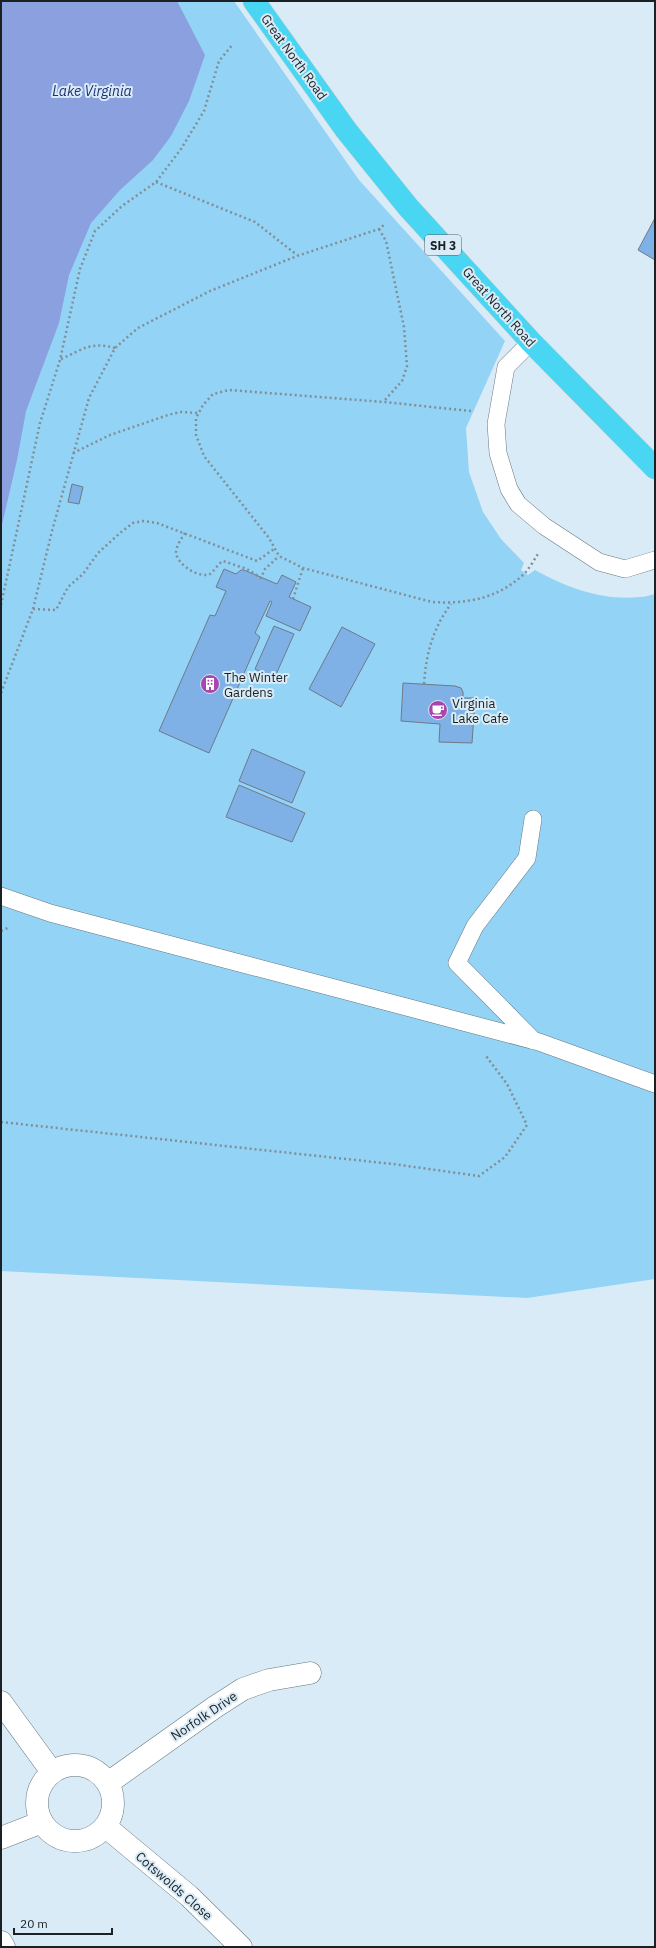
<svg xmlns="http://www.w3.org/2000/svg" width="656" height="1948" font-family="'IBM Plex Sans',sans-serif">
<rect width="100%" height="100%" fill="#d9ebf6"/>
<path fill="#93d3f5" d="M 1,1 L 234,1 L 359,180 L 505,341 L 466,428 L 469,472 L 483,512 L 501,539 L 524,563 L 521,570 L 528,575 L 535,570 C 568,588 602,601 640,597 C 645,597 650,595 655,594 L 655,1279 L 527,1298 L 1,1271 Z"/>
<path fill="#8ba0de" d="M 1,1 L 177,1 L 205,55 L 189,101 L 171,136 L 153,160 L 120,190 L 91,223 L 69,275 L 59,323 L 26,411 L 17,460 L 1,529 Z"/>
<path fill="#7fb1e6" stroke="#6e7a87" d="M 655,218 L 655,260 L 638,250 Z
M 72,484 L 83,487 L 79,504 L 68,502 Z
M 224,569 L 236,574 L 241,570 L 244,570 L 277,584 L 282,575 L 296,582 L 289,597 L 311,607 L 300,631 L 266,616 L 272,602 L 270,601 L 255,633 L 260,637 L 209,753 L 159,731 L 210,615 L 215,616 L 226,591 L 216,587 Z
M 274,626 L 294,634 L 274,679 L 255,669 Z
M 342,627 L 375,644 L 341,707 L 309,689 Z
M 403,683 L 455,686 L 461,688 L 463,692 L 463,698 L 475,698 L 472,743 L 439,742 L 440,724 L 401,721 Z
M 252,749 L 305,772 L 292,803 L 239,781 Z
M 239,785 L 305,813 L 292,842 L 226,817 Z"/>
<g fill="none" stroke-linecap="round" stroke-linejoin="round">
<defs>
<path id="lane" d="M 531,342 L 506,367 L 496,424 L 498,453 L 509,489 L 518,504 L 544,526 L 599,562 L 625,569 L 655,560
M 533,819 L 527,858 L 475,926 L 457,963 L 534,1041
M 1,896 L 50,913 L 539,1042 L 655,1084"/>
<path id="street" d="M 1,1702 L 52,1772
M37 1803a38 38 0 1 1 76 0a38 38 0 1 1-76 0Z
M 108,1783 L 215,1707 L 243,1689 L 269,1680 L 310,1673
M 106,1827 L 189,1896 L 241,1947
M 1,1838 L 42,1822
M 1,1942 L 4,1947"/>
<path id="highway" d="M 254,1 L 346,130 L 408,207 L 531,342 L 655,468"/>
</defs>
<use href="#lane" stroke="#667780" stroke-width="18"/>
<use href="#street" stroke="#667780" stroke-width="23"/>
<use href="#highway" stroke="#cdcecf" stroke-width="23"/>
<path stroke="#818e96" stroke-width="2.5" stroke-dasharray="2 3" stroke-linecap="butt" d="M 156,182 L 255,222 L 297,255
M 379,229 L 386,241 L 404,327 L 407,366 L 402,381 L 384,401
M 61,359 C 82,350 90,341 115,348
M 471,411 L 384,402 L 229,390 L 213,394 L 203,405 L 196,418 L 196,435 L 204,456 L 269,538 L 279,556 L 303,568 L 432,602 C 467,604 497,599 524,574 C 529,569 534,560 538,554
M 73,453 L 110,435 L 168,415 L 180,412 L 199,413
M 185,533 C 181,539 176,546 176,553 C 177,564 199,579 210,574 C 214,571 218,564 223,561 L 247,569 L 261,578 L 265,569 L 279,556
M 293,599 L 303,568
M 1,605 L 40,423 L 60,360 L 80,269 L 95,231 L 122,206 L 156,182 L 181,149 L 204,111 L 219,61 L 233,44
M 33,609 L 56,610 L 68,587 L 83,574 L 98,553 L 120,533 L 133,523 L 143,521 L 157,523 L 257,561 L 274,549
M 424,684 C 426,654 433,628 451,604
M 1,693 L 33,609 L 52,531 L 89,398 L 115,348 L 138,328 L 210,291 L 297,256 L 379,229 L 385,224
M 1,931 L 10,927
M 1,1122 L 393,1164 L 479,1176 L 505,1157 L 527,1125 L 507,1084 L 486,1056"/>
<use href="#lane" stroke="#fff" stroke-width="17"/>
<use href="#street" stroke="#fff" stroke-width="22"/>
<use href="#highway" stroke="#48d6f2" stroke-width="22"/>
</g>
<defs>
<symbol id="building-disc" viewBox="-11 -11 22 22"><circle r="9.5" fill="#a746ae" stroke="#d9ebf6"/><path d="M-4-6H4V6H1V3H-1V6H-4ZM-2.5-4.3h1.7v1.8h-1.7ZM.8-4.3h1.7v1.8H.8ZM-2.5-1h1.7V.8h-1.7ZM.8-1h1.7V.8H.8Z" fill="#fff"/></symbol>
<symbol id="cafe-disc" viewBox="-11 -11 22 22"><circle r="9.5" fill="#a746ae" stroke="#d9ebf6"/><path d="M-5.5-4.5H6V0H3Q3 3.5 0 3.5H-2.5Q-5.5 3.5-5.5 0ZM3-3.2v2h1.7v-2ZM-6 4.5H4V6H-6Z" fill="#fff"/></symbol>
</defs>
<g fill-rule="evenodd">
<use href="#building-disc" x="199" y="673" width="22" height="22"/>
<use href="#cafe-disc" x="427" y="699" width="22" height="22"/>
</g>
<g text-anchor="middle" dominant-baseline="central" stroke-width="4" stroke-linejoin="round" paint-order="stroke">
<rect fill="#d9ebf6" stroke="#535d63" stroke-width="1" x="425" y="235" width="36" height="20" rx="3"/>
<g font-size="12" font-weight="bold" fill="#1a2024">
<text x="443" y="245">SH 3</text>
</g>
<g font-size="13" fill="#1a2024" stroke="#d9ebf6">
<text transform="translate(294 57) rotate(54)">Great North Road</text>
<text transform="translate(499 307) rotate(48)">Great North Road</text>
<text transform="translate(204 1716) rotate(-34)">Norfolk Drive</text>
<text transform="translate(174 1886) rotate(41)">Cotswolds Close</text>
</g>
<g font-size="13" fill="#1a2024" stroke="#d9ebf6" text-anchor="start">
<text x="224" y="677">The Winter<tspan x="224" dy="15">Gardens</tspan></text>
<text x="452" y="703">Virginia<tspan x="452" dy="15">Lake Cafe</tspan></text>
</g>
<g font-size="14" font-style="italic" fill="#1f2f77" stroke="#d9ebf6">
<text x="92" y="91">Lake Virginia</text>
</g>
</g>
<rect width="656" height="1948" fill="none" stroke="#1a2024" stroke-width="4"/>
<path d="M14 1928v6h98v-6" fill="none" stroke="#1a2024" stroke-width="2"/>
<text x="20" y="1928" font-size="12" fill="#1a2024" stroke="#d9ebf6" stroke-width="3" paint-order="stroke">20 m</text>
</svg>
